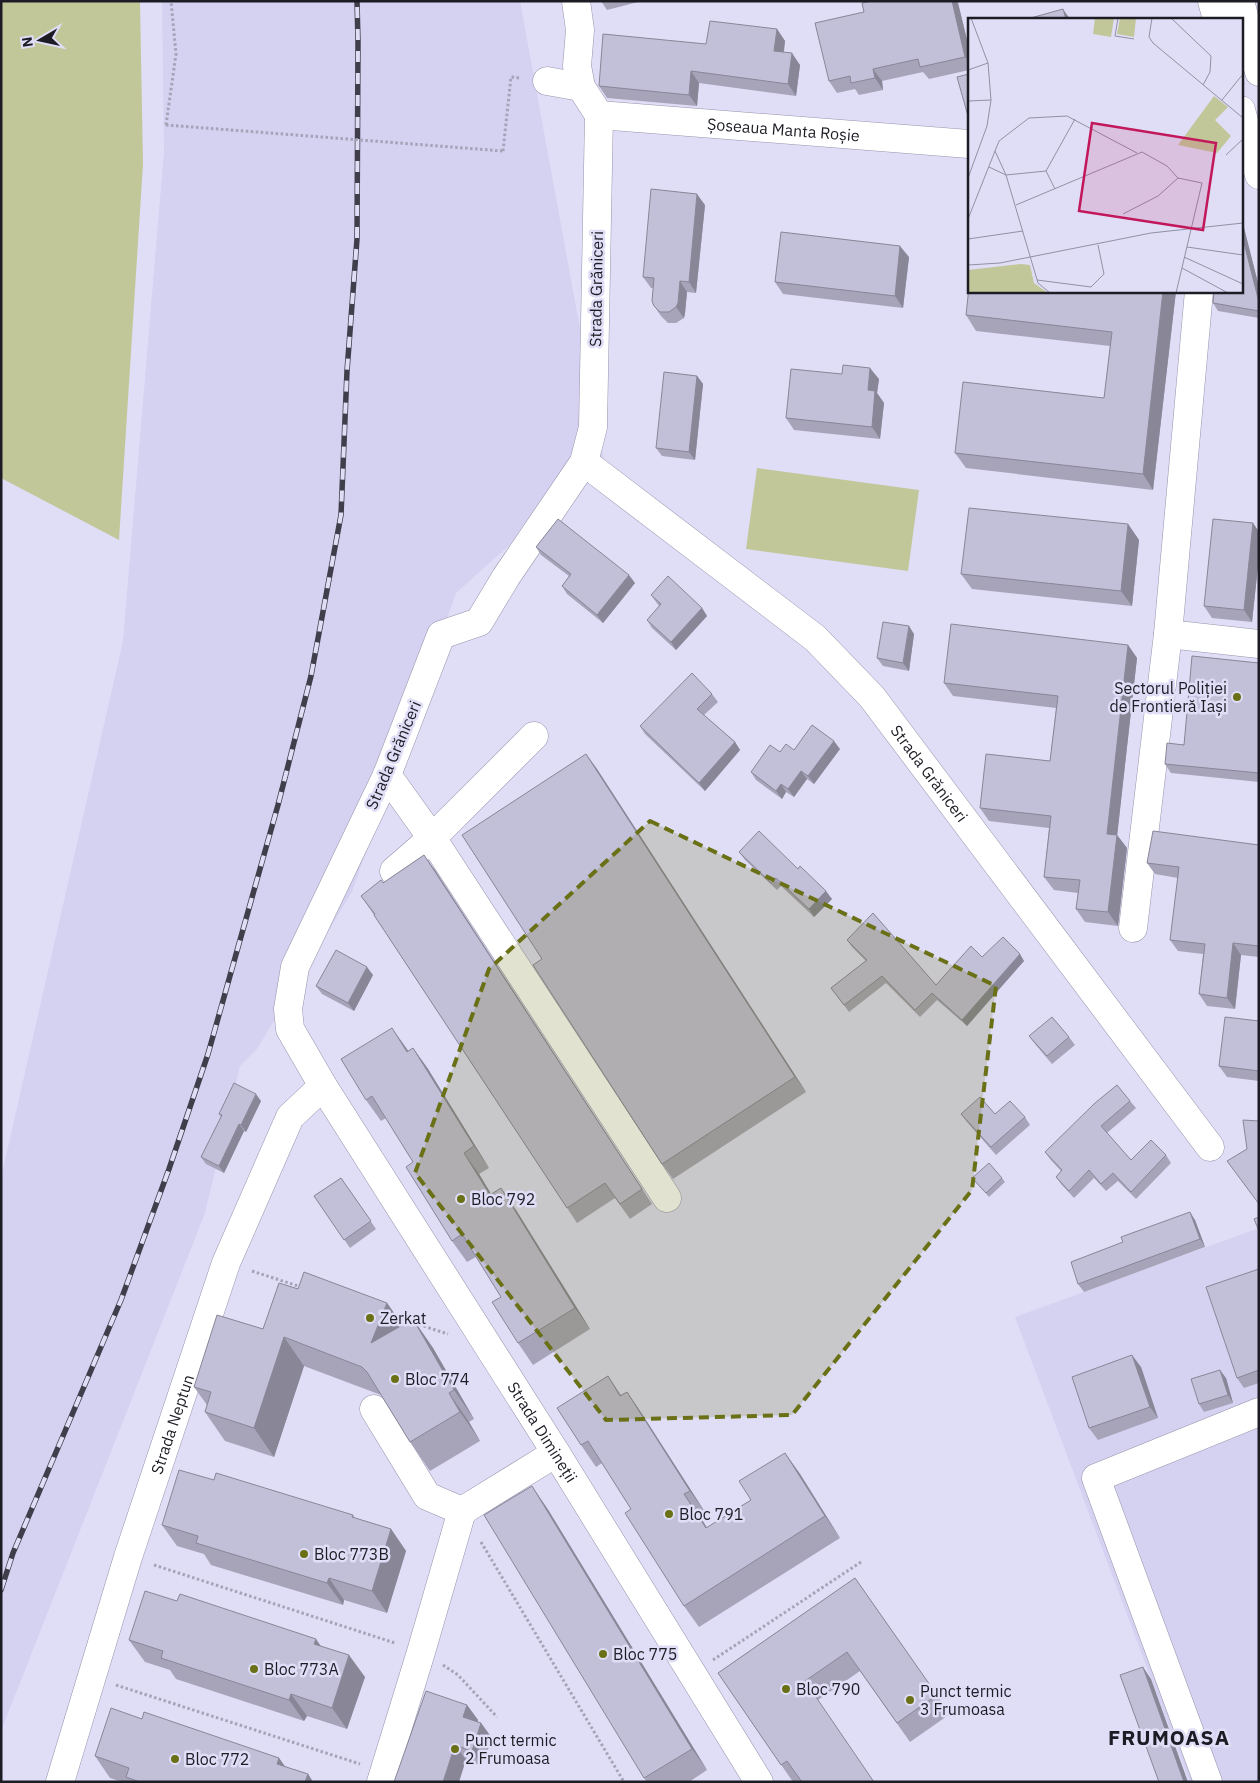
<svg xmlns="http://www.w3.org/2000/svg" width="1260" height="1783" font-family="'IBM Plex Sans',sans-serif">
<rect width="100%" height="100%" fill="#e0def7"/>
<path fill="#d4d1f1" d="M 162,1 L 520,1 L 604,460 L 456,593 L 352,892 L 257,1049 L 240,1066 L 205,1213 L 1,1731 L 1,1178 L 123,641 L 164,151 Z
M 1259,1228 L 1259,1782 L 1190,1782 L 1015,1317 Z"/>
<path fill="#c2c799" d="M 1,1 L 140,1 L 143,164 L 119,540 L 1,478 Z
M 757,468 L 919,490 L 908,571 L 746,549 Z"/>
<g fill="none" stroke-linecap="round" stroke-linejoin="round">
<defs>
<g id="minor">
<path d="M 576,1 L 580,30 L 577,66 L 581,87 L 599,115"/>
<path d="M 547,81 L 581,87"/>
<path id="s1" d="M 599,115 L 593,427 L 584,462 L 506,577 L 479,622 L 441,635 L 387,775 L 295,967 L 288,1009 L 290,1029 L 323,1086 L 556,1453 L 759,1782"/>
<path id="s2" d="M 599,115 L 969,144"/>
<path d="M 1199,291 L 1168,634 L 1259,644"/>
<path id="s3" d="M 584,462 L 815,638 L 872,697 L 1210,1147"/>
<path d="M 387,775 L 432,838 L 667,1198"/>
<path d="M 394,871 L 432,838 L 534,736"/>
<path d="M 1133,928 L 1168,634"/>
<path d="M 374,1409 L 427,1496 L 462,1511"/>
<path id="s4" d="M 60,1782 L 128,1557 L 226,1263 L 290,1117 L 323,1086"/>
<path d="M 381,1782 L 421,1652 L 462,1511 L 556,1453"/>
<path d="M 1208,1782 L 1096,1478 L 1259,1412"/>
</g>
<path id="major" d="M 1212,1 L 1217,19
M 1240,1 L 1259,72
M 1241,110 L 1259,175"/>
</defs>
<use href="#minor" stroke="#9693ab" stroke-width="29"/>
<use href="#major" stroke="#9693ab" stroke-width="29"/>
<path stroke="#a5a3b7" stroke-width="3" stroke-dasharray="2.5 2.5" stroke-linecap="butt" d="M 166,125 L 176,54 L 171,1
M 503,151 L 511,77 L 520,78
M 252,1271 L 301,1287
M 395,1317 L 448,1334
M 481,1542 L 624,1782
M 154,1565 L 395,1643
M 713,1660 L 861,1562
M 443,1665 L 458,1675 L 497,1717
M 116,1685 L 360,1764"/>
<use href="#minor" stroke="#fff" stroke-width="28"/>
<use href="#major" stroke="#fff" stroke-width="28"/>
<defs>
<path id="rail" d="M 1,1590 L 13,1553 L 121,1300 L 169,1169 L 208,1054 L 278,805 L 311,676 L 341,515 L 347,371 L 357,239 L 358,42 L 357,1"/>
</defs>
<use href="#rail" stroke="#3f3e4a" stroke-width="5.5"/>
<use href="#rail" stroke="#e0def7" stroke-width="4" stroke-dasharray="11" stroke-linecap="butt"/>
<path stroke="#a5a3b7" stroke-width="3" stroke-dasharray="2.5 2.5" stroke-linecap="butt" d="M 166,125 L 503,151"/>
</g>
<path fill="#a7a4ba" d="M 601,1 L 642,1 L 607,10 Z
M 958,3 L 969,48 L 969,70 L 929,79 L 923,72 L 882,81 L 883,90 L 859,95 L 855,89 L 837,93 L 829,81 Z
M 777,29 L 785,41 L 784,52 L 800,65 L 796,96 L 699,83 L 697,106 L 607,98 L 599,86 L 706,44 Z
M 705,205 L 696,293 L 687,292 L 685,313 L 684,318 L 676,323 L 668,323 L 661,316 L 654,306 L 653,288 L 651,288 L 643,277 Z
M 1241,216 L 1259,287 L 1259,318 L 1218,311 L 1213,303 Z
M 909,257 L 903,308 L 783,294 L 775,282 Z
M 1176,291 L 1153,490 L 966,468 L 955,453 L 1104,398 L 1110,346 L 976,331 L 966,315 Z
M 697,376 L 703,384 L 695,460 L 662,456 L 656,448 Z
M 879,379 L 877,393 L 884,403 L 880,439 L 794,430 L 786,418 Z
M 1253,523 L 1259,532 L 1259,557 L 1252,622 L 1212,618 L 1204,606 Z
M 1128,524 L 1139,540 L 1132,606 L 972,589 L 961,574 Z
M 536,547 L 635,583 L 603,623 L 567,594 L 562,586 L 569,576 L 541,555 Z
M 651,595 L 702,608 L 707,616 L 676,650 L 652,628 L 647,620 L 659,606 Z
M 914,634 L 909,671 L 883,666 L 877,658 Z
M 1128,645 L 1137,658 L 1117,835 L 1127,848 L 1118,926 L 1085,922 L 1076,909 L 1078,893 L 1054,890 L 1044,877 L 1049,828 L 989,821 L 980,808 L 1050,761 L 1056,708 L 953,696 L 944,683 Z
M 1259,663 L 1259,782 L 1171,773 L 1165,764 Z
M 712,694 L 718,702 L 704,715 L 735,742 L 740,750 L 705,791 L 645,734 L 640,726 Z
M 840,749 L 814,784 L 807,779 L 794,797 L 786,792 L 782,799 L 756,780 L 751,772 L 780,752 L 794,750 Z
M 586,754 L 597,769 L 806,1092 L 673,1179 L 662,1164 L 542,959 Z
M 1259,845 L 1259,957 L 1241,955 L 1235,1009 L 1207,1006 L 1199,994 L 1203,954 L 1178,951 L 1170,940 L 1178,878 L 1155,874 L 1147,863 Z
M 739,852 L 798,869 L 832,899 L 814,917 L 781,886 L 777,890 L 745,860 Z
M 424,855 L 652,1204 L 630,1219 L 615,1198 L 577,1223 L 374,915 L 361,896 L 383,883 Z
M 847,940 L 936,985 L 982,957 L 1024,961 L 967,1026 L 937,1000 L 920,1017 L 886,983 L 849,1012 L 831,988 L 866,961 L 852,947 Z
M 373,975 L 354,1011 L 322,994 L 316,986 Z
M 1259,1021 L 1259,1081 L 1227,1077 L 1219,1066 Z
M 1029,1036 L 1069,1037 L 1075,1045 L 1052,1064 L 1035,1044 Z
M 413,1048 L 428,1069 L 489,1168 L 479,1174 L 491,1194 L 516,1210 L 590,1329 L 533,1365 L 518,1343 L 501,1297 L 476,1257 L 467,1262 L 452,1241 L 413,1162 L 386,1118 L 381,1121 L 366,1100 L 408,1051 Z
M 261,1101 L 246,1132 L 244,1131 L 224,1173 L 206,1164 L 201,1157 L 221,1117 L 219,1114 Z
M 1130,1101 L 1136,1108 L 1107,1133 L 1131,1160 L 1166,1155 L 1171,1163 L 1136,1199 L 1118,1181 L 1106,1191 L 1094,1178 L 1074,1198 L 1061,1184 L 1056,1177 L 1061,1171 L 1050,1159 L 1045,1152 Z
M 961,1114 L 995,1114 L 1025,1117 L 1030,1125 L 996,1155 L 967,1122 Z
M 341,1178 L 376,1229 L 350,1248 L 314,1196 Z
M 972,1178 L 1002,1178 L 1005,1182 L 989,1197 Z
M 1195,1220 L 1205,1247 L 1084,1292 L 1078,1284 Z
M 1259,1269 L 1259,1383 L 1244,1388 L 1237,1378 Z
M 298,1289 L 387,1303 L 402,1325 L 413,1319 L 433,1348 L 474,1419 L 469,1422 L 480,1441 L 430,1471 L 410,1442 L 381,1395 L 304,1366 L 274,1457 L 225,1441 L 205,1412 L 207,1405 L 194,1387 L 263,1329 Z
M 1141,1367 L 1158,1418 L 1098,1440 L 1089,1428 Z
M 608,1376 L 621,1395 L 627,1392 L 642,1414 L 705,1512 L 699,1515 L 707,1528 L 751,1500 L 785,1453 L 800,1474 L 840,1538 L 699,1627 L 684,1606 L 631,1509 L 602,1463 L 596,1467 L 581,1445 Z
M 1226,1378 L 1233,1403 L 1204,1412 L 1199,1404 Z
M 214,1480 L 353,1515 L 355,1518 L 391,1529 L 406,1551 L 387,1613 L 344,1600 L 343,1605 L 211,1565 L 204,1554 L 177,1546 L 162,1525 Z
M 547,1508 L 707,1770 L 689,1782 L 647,1782 L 644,1778 Z
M 855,1578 L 950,1714 L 910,1742 L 860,1671 L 818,1700 L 801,1780 L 798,1782 L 793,1782 L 718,1673 Z
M 177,1601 L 320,1646 L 365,1677 L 347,1729 L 307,1716 L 304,1721 L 176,1679 L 170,1670 L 145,1662 L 129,1640 Z
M 467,1705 L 478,1720 L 477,1722 L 481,1723 L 492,1738 L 482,1766 L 466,1760 L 394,1782 Z
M 142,1719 L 279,1758 L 285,1767 L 308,1774 L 313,1782 L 122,1782 L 110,1778 L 95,1756 Z"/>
<path fill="#888697" d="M 952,1 L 957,1 L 958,3 L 969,48 L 969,62 L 965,57 Z
M 1063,9 L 1070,19 L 1066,19 Z
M 777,29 L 785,41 L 782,63 L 774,51 Z
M 792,53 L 800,65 L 796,96 L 788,84 Z
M 873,69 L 882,81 L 883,90 L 875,78 Z
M 691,71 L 699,83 L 697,106 L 689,95 Z
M 697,194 L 705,205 L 696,293 L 689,282 Z
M 1241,216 L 1259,287 L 1259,302 L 1241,231 Z
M 900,246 L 909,257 L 903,308 L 895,296 Z
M 680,281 L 687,292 L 685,313 L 684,318 L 676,307 Z
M 1163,291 L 1176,291 L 1153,490 L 1143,474 Z
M 870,368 L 879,379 L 877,393 L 884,403 L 880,439 L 872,427 L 868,390 Z
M 697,376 L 703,384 L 695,460 L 689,452 Z
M 1253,523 L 1259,532 L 1259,557 L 1252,622 L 1244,610 Z
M 1128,524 L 1139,540 L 1132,606 L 1121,591 Z
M 629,575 L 635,583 L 603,623 L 597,615 Z
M 702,608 L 707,616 L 676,650 L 671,642 Z
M 909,626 L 914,634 L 909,671 L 903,663 Z
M 1128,645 L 1137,658 L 1116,846 L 1117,835 L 1127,848 L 1118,926 L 1108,912 L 1107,834 Z
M 834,741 L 840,749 L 814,784 L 808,776 Z
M 735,742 L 740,750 L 705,791 L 699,783 Z
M 586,754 L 597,769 L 806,1092 L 795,1077 Z
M 801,771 L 807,779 L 794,797 L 788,789 Z
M 781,784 L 786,792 L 782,799 L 776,791 Z
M 424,855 L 435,870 L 652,1204 L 642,1189 Z
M 826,891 L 832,899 L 814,917 L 809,909 Z
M 1233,943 L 1241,955 L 1235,1009 L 1227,998 Z
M 1020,954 L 1024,961 L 967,1026 L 962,1020 Z
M 367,967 L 373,975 L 354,1011 L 348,1003 Z
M 392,1028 L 407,1049 L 422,1073 L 407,1052 Z
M 413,1048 L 428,1069 L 489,1168 L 474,1146 Z
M 256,1094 L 261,1101 L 246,1132 L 241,1125 Z
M 239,1124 L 244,1131 L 224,1173 L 219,1166 Z
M 464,1153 L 479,1174 L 505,1217 L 490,1195 Z
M 501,1188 L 516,1210 L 590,1329 L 575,1308 Z
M 1190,1212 L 1195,1220 L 1205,1247 L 1200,1239 Z
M 387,1303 L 407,1331 L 371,1343 Z
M 413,1319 L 433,1348 L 474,1419 L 454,1390 Z
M 284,1337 L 304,1366 L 274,1457 L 254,1428 Z
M 1132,1355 L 1141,1367 L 1158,1418 L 1150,1407 Z
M 1220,1370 L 1226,1378 L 1233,1403 L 1228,1395 Z
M 627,1392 L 642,1414 L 705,1512 L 690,1491 Z
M 449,1393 L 469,1422 L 480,1441 L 460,1412 Z
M 785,1453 L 800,1474 L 840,1538 L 825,1516 Z
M 532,1486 L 547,1508 L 707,1770 L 692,1749 Z
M 684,1494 L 699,1515 L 721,1550 L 706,1528 Z
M 391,1529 L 406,1551 L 387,1613 L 372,1591 Z
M 329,1578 L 344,1600 L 343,1605 L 327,1583 Z
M 316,1639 L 331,1661 L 314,1644 Z
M 349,1655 L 365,1677 L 347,1729 L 332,1708 Z
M 1143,1667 L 1151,1679 L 1188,1782 L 1184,1782 Z
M 291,1694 L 307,1716 L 304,1721 L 289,1700 Z
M 467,1705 L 478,1720 L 474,1732 L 463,1717 Z
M 481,1723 L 492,1738 L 482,1766 L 472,1751 Z
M 455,1745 L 466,1760 L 459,1782 L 443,1782 Z
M 279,1758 L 294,1779 L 277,1764 Z
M 308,1774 L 313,1782 L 305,1782 Z"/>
<path fill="#c2bfd8" stroke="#888697" d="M 871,1 L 952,1 L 965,57 L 920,67 L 918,59 L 873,69 L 875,78 L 851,83 L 850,76 L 829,81 L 815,23 L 864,12 L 862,3 Z
M 1063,9 L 1066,19 L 1027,19 Z
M 710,21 L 777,29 L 774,51 L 792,53 L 788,84 L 691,71 L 689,95 L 599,86 L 603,34 L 706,44 Z
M 969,74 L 969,115 L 968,116 L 957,77 Z
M 651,189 L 697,194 L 689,282 L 680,281 L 678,303 L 676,307 L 669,312 L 660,312 L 654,306 L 652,301 L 654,278 L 643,277 Z
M 1241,231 L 1259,302 L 1259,311 L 1213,303 L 1214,291 L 1241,291 Z
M 781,232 L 900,246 L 895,296 L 775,282 Z
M 969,287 L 969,291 L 1163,291 L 1143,474 L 955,453 L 963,382 L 1104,398 L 1112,332 L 966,315 Z
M 843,365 L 870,368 L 868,390 L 875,391 L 872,427 L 786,418 L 791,369 L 842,374 Z
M 664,372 L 697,376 L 689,452 L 656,448 Z
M 969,508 L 1128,524 L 1121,591 L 961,574 Z
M 558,519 L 629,575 L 597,615 L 562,586 L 571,574 L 536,547 Z
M 1213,519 L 1253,523 L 1244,610 L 1204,606 Z
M 668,576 L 702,608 L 671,642 L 647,620 L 661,604 L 651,595 Z
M 883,622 L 909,626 L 903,663 L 877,658 Z
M 951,624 L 1128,645 L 1107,834 L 1117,835 L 1108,912 L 1076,909 L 1080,880 L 1044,877 L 1051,816 L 980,808 L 986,754 L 1050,761 L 1058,696 L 944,683 Z
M 1192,656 L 1259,663 L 1259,773 L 1165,764 L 1167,743 L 1184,745 Z
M 692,673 L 712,694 L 697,709 L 735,742 L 699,783 L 640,726 Z
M 812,725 L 834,741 L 808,776 L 801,771 L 788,789 L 781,784 L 776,791 L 751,772 L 770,745 L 780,752 L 786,744 L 794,750 Z
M 586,754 L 795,1077 L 662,1164 L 533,965 L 542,959 L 462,835 Z
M 759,831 L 798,869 L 800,866 L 826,891 L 809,909 L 776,878 L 771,883 L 739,852 Z
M 1153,831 L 1259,845 L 1259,946 L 1233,943 L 1227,998 L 1199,994 L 1205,944 L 1170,940 L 1179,867 L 1147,863 Z
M 424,855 L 642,1189 L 620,1204 L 605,1183 L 567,1208 L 374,915 L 375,914 L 361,896 L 381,880 L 383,883 Z
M 873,913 L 936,985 L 971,946 L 982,957 L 1003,937 L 1020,954 L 962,1020 L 932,993 L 915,1010 L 882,976 L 844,1005 L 831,988 L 867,960 L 847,940 Z
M 336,950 L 367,967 L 348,1003 L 316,986 Z
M 1052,1017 L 1069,1037 L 1047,1056 L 1029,1036 Z
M 1225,1017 L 1259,1021 L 1259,1071 L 1219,1066 Z
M 392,1028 L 407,1052 L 413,1048 L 474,1146 L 464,1153 L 490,1195 L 501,1188 L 575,1308 L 518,1343 L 492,1302 L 501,1297 L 462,1234 L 452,1241 L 406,1167 L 413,1162 L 372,1096 L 366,1100 L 341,1059 Z
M 234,1083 L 256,1094 L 241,1125 L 239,1124 L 219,1166 L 201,1157 L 222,1115 L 219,1114 Z
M 1117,1085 L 1130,1101 L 1101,1126 L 1131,1160 L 1151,1140 L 1166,1155 L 1131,1192 L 1113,1173 L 1101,1184 L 1089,1170 L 1069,1191 L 1056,1177 L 1062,1170 L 1045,1152 L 1095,1103 Z
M 980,1097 L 995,1114 L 1010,1101 L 1025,1117 L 991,1147 L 961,1114 Z
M 1243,1120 L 1259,1121 L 1259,1204 L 1227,1161 L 1247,1149 Z
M 989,1163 L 1002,1178 L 986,1193 L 972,1178 Z
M 341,1178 L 371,1221 L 344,1240 L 314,1196 Z
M 1190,1212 L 1200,1239 L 1078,1284 L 1071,1262 L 1123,1242 L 1121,1237 Z
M 1259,1217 L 1259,1231 L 1254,1219 Z
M 1259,1269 L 1259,1370 L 1237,1378 L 1206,1287 Z
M 304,1272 L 387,1303 L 371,1343 L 413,1319 L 454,1390 L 449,1393 L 460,1412 L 410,1442 L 367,1372 L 362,1367 L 284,1337 L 254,1428 L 205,1412 L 211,1392 L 194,1387 L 217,1315 L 263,1329 L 279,1283 L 298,1289 Z
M 1132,1355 L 1150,1407 L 1089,1428 L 1072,1377 Z
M 1220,1370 L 1228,1395 L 1199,1404 L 1191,1379 Z
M 608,1376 L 620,1396 L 627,1392 L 690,1491 L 684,1494 L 706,1528 L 751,1500 L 739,1481 L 785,1453 L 825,1516 L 684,1606 L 625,1513 L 631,1509 L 588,1441 L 581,1445 L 557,1408 Z
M 179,1470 L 214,1480 L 216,1473 L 353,1515 L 352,1517 L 391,1529 L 372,1591 L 329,1578 L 327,1583 L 196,1543 L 198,1536 L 162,1525 Z
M 532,1486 L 692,1749 L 644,1778 L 484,1515 Z
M 855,1578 L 937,1695 L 897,1723 L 847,1652 L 805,1681 L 874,1782 L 802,1782 L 787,1761 L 781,1765 L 718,1673 Z
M 145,1591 L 177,1601 L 180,1594 L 316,1639 L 314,1644 L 349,1655 L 332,1708 L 291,1694 L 289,1700 L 161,1658 L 163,1651 L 129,1640 Z
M 1143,1667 L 1184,1782 L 1159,1782 L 1120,1675 Z
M 426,1691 L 467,1705 L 463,1717 L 481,1723 L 472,1751 L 455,1745 L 443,1782 L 394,1782 Z
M 111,1708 L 142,1719 L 144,1712 L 279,1758 L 277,1764 L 308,1774 L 305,1782 L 140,1782 L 126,1777 L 129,1768 L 95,1756 Z"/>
<path fill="#6a7016" fill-opacity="0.2" stroke="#6a7016" stroke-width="4" stroke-dasharray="10 6" stroke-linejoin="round" d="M 650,821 L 996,986 L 972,1190 L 792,1415 L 606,1420 L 415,1173 L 489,969 Z"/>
<g fill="#6a7016" stroke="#e0def7" stroke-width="2">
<circle cx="1237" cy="697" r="5"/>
<circle cx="461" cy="1199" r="5"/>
<circle cx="370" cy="1318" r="5"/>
<circle cx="395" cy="1379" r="5"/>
<circle cx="669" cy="1514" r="5"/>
<circle cx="304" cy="1554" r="5"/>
<circle cx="603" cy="1654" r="5"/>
<circle cx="254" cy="1669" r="5"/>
<circle cx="786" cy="1689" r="5"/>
<circle cx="910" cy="1700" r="5"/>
<circle cx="455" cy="1749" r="5"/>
<circle cx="175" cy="1759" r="5"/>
</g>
<g text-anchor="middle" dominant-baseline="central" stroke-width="5" stroke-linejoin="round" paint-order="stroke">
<g font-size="16" fill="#1d1c25" stroke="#e0def7">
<text stroke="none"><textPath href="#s2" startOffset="185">Șoseaua Manta Roșie</textPath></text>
<text transform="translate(596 289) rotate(-89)">Strada Grăniceri</text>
<text transform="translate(393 755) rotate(-67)">Strada Grăniceri</text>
<text stroke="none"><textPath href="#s3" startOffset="468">Strada Grăniceri</textPath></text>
<text stroke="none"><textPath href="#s4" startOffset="375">Strada Neptun</textPath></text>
<text stroke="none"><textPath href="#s1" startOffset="1481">Strada Dimineții</textPath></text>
</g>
<g font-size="16" fill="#1d1c25" stroke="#e0def7" text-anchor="start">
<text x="1227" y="688" text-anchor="end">Sectorul Poliției<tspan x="1227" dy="18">de Frontieră Iași</tspan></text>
<text x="471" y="1199">Bloc 792</text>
<text x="380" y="1318">Zerkat</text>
<text x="405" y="1379">Bloc 774</text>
<text x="679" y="1514">Bloc 791</text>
<text x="314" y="1554">Bloc 773B</text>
<text x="613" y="1654">Bloc 775</text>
<text x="264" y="1669">Bloc 773A</text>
<text x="796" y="1689">Bloc 790</text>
<text x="920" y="1691">Punct termic<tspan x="920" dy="18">3 Frumoasa</tspan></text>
<text x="465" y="1740">Punct termic<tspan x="465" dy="18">2 Frumoasa</tspan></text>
<text x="185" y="1759">Bloc 772</text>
</g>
<g font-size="21" font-weight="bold" letter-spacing="1" fill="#1d1c25" stroke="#e0def7">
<text x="1169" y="1737">FRUMOASA</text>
</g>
</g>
<g transform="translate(968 18)">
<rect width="275" height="275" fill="#e0def7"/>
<path d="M 127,0 L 146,0 L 143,19 L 125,16 ZM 152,0 L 168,0 L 166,19 L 149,16 ZM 246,78 L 260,89 L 247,102 L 263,118 L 249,135 L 210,127 ZM 53,246 L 62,247 L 66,265 L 80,275 L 0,275 L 0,252 Z" fill="#c2c799"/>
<path fill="none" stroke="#9290a3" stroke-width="1" d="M 150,0 L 147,18 L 166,21M 184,0 L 181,19 L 185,25 L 275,100M 203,0 L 243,38 L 242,54 L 235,67M 0,52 L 20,45M 254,82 L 275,56M 0,83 L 23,82M 27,133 L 38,157 L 70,265 L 82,275M 258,137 L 275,121M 21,149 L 38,157 L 78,153 L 107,101M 78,153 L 87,171M 0,160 L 19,108 L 23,82 L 20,45 L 3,0M 48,187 L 174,134 L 199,148 L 210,160 L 234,165 L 208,275M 155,196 L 190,178 L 210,160M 0,201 L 31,123 L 61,100 L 99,98 L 169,135M 0,221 L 55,213M 219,229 L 275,237M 216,239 L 275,266M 0,247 L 32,245 L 183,215 L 275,205M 214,250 L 260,275M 69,262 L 123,269 L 136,256 L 130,227"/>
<path fill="#c2185b" fill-opacity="0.15" stroke="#c2185b" stroke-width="2.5" d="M 124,105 L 248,125 L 235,212 L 111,193 Z"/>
<rect width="275" height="275" fill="none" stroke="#1d1c25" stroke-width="2.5"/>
</g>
<rect width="1260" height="1783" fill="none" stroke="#1d1c25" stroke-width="5"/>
<g transform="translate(40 40) rotate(261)" stroke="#e0def7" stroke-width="4" paint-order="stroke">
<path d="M0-4L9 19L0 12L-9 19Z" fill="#1d1c25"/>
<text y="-8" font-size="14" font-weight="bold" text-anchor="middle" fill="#1d1c25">N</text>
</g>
</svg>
